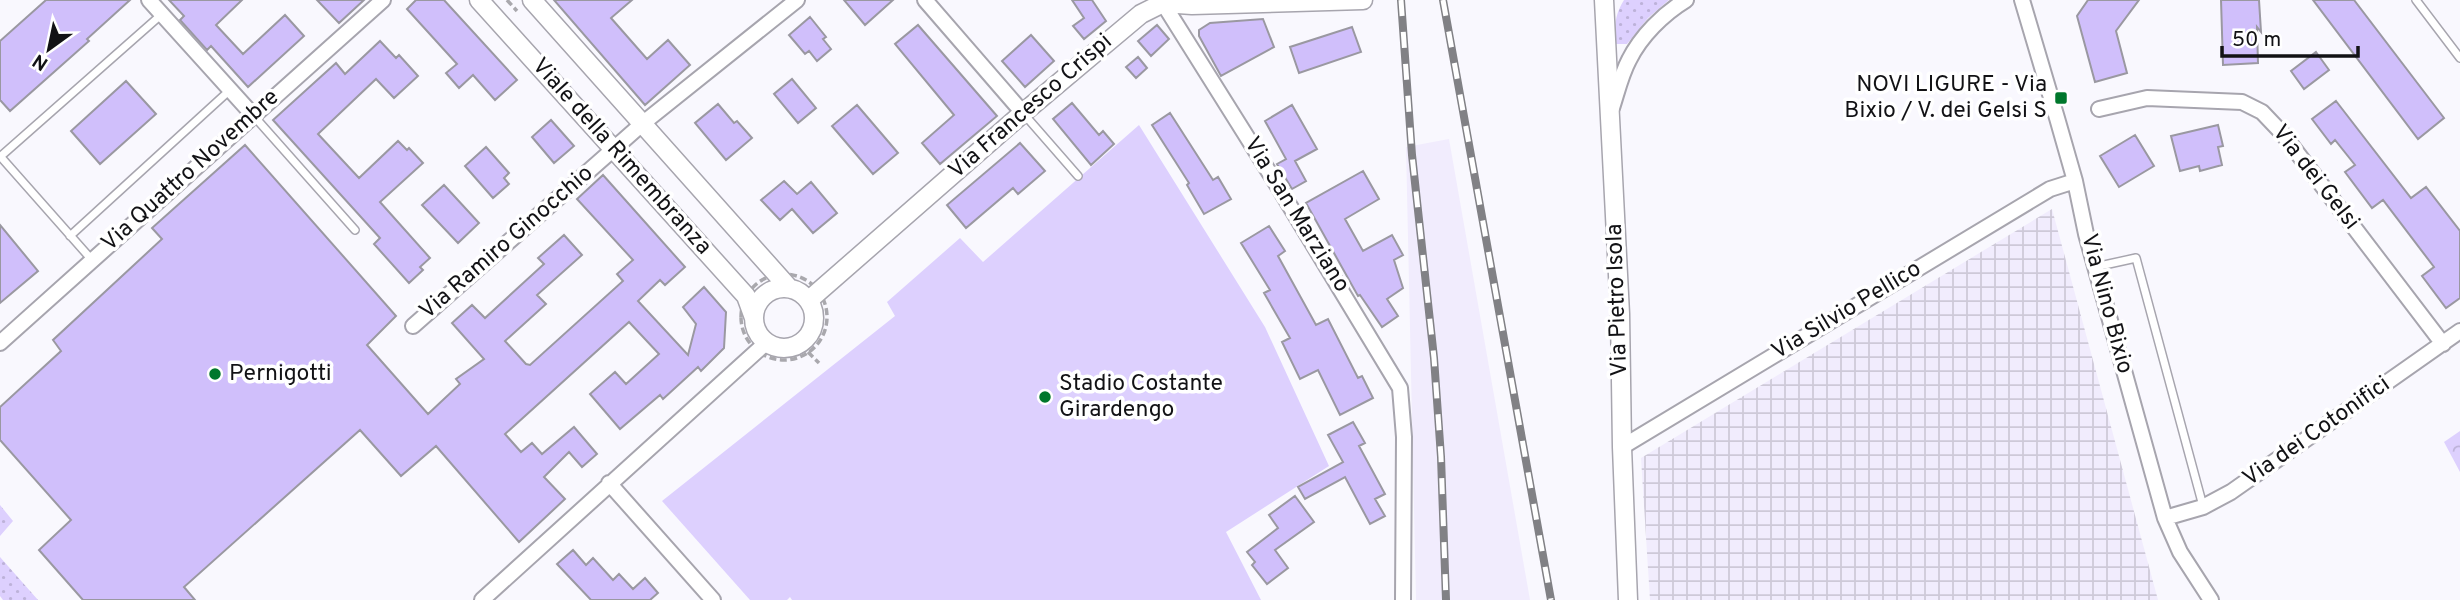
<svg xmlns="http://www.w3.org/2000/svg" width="2460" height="600" font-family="Overpass,sans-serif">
<defs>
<pattern id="industrial-grid" width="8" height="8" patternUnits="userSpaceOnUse" patternTransform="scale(1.75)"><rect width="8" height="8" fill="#f1ecfd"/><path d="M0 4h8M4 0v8" fill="none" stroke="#cec9d8"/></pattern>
<pattern id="grass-dots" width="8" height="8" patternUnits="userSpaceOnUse" patternTransform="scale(1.75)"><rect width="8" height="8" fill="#ddd0fe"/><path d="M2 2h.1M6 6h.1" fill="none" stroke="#bdb2d9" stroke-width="1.8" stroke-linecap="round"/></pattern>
<pattern id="park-crowns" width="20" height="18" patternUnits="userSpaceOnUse" patternTransform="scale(1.75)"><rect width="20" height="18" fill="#ddd0fe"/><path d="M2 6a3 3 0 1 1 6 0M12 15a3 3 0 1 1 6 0" fill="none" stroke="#bdb2d9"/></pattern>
</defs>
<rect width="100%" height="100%" fill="#f9f8fe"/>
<path fill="#f1ecfd" d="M 1449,139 L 1530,600 L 1416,600 L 1406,147 Z"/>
<path fill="url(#industrial-grid)" d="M 2052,209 L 2158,600 L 1650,600 L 1641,458 Z"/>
<path fill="url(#grass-dots)" d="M 1624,0 L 1669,0 L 1648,18 L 1627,44 L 1615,44 C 1614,27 1615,14 1624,0 Z
M 0,505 L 13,521 L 0,536 Z
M 0,557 L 38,600 L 3,600 L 0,596 Z"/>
<path fill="url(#park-crowns)" d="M 2460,431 L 2460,472 L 2444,442 Z"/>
<path fill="#ddd0fe" d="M 1139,125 L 1265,327 L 1329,466 L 1226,532 L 1261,600 L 792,600 L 790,597 L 787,600 L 750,600 L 662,501 L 895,316 L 887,302 L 960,238 L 983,262 Z"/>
<path fill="#d0bffb" stroke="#9a98a1" stroke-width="2" d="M 46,0 L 130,0 L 87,39 L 89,41 L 10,111 L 0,100 L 0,41 Z
M 169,0 L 242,0 L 216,25 L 243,54 L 285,15 L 304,36 L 248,87 L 211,46 L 207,50 L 180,20 L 184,16 Z
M 317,0 L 364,0 L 339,23 Z
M 416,0 L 444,0 L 517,80 L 495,100 L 473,75 L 459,88 L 446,73 L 457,64 L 407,9 Z
M 554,0 L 632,0 L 611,18 L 647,59 L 668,40 L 690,65 L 645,105 Z
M 844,0 L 893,0 L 865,25 Z
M 1072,0 L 1092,0 L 1106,21 L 1084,39 L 1073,26 L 1084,18 Z
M 2088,0 L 2139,0 L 2116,31 L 2127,73 L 2095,82 L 2077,16 Z
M 2221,0 L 2259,0 L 2261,32 L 2257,27 L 2258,63 L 2223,65 Z
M 2313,0 L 2354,0 L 2444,118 L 2418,139 Z
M 810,17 L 826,37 L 823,39 L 831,49 L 817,61 L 809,51 L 805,54 L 789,35 Z
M 1263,19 L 1274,47 L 1221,76 L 1199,36 L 1199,30 L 1210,23 Z
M 918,25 L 997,116 L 940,164 L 922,143 L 954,115 L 895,44 Z
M 1157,25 L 1169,39 L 1151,56 L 1138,41 Z
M 1352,27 L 1361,52 L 1299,73 L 1290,47 Z
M 1031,35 L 1054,61 L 1025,87 L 1002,61 Z
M 380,41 L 396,58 L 399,55 L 418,76 L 394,98 L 376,79 L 318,134 L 359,178 L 398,141 L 407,150 L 409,148 L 423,163 L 380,202 L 430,258 L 420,267 L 423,270 L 409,283 L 374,244 L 380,238 L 273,120 L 336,63 L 345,74 Z
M 2316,52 L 2329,70 L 2304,89 L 2291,71 Z
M 1138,57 L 1147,68 L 1136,78 L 1126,67 Z
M 792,79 L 816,108 L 798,123 L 774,94 Z
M 126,81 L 156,114 L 100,164 L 71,131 Z
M 2336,101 L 2411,198 L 2426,187 L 2460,231 L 2460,298 L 2446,308 L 2422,276 L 2434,267 L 2383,200 L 2372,208 L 2345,172 L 2355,165 L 2335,140 L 2331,144 L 2312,119 Z
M 1072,103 L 1099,135 L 1103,131 L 1114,144 L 1091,165 L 1053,119 Z
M 718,104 L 734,123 L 737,121 L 752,138 L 726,160 L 695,123 Z
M 857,105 L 898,153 L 873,174 L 832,126 Z
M 1292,105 L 1317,149 L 1295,161 L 1306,181 L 1292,189 L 1277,164 L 1286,159 L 1265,121 Z
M 1170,113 L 1213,180 L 1218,177 L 1231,199 L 1204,214 L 1187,185 L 1189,183 L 1152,125 Z
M 551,120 L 574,146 L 554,163 L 532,137 Z
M 2218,125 L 2223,146 L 2218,147 L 2222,165 L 2200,171 L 2199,166 L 2180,171 L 2171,136 Z
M 2135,135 L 2154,166 L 2119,187 L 2100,156 Z
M 1020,143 L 1045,171 L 1018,194 L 1013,188 L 966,228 L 947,205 Z
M 245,145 L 396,316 L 367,345 L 428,414 L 460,384 L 456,379 L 484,359 L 452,323 L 472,305 L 485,318 L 544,264 L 538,258 L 564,235 L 582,255 L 537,295 L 546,304 L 505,341 L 526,364 L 530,365 L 623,281 L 617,274 L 633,260 L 577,199 L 603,175 L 685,267 L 665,285 L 660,280 L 638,301 L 688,355 L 696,324 L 683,307 L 704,287 L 726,312 L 724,348 L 701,371 L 698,367 L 663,399 L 660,395 L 620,429 L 590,394 L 615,372 L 626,384 L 659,354 L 629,322 L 505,434 L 521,452 L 532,443 L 542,454 L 574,427 L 597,454 L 582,467 L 569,452 L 544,477 L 565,499 L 519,542 L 436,446 L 401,476 L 360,430 L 184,587 L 195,600 L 83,600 L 39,550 L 71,520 L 0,440 L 0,407 L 61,351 L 53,340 L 162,239 L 152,228 Z
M 486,147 L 509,173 L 504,178 L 509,184 L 493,198 L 465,166 Z
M 1363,171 L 1379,199 L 1345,219 L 1363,251 L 1392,235 L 1403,255 L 1394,260 L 1403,288 L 1387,299 L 1398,316 L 1382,327 L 1360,295 L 1358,296 L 1306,203 Z
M 784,181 L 797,194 L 811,182 L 837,213 L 813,233 L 792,209 L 780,220 L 761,200 Z
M 444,185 L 479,223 L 458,243 L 422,205 Z
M 0,225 L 38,271 L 0,303 Z
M 1269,226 L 1285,251 L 1278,256 L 1316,325 L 1328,319 L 1358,378 L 1362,376 L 1373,398 L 1340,415 L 1318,370 L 1300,379 L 1282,342 L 1290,338 L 1264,293 L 1270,290 L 1241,243 Z
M 1353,422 L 1365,443 L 1359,446 L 1385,494 L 1375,499 L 1385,516 L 1370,524 L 1345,477 L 1305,499 L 1298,487 L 1343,462 L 1328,435 Z
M 1295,496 L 1314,522 L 1275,550 L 1288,568 L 1267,584 L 1252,565 L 1255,562 L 1247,552 L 1278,528 L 1269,515 Z
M 573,550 L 586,565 L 593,558 L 613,580 L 619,574 L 633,589 L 645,578 L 658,593 L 650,600 L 591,600 L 557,564 Z"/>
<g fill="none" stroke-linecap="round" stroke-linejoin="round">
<defs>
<path id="service" d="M 2416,0 L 2460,58
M 1023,113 L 1078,176
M 253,115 L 355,230
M 0,156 L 92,260
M 0,157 L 162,14
M 70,236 L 230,90
M 2095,267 L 2136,258 L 2203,506"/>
<path id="minor" d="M 149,0 L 253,115
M 925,0 L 1023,113
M 1161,0 L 1279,188 L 1400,388 L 1404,437 L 1403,600
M 2022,0 L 2057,118 L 2075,181 L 2086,234 L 2165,518 L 2180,552 L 2211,600
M 1612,108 C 1617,93 1621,75 1629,60 C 1641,36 1663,14 1686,0
M 2099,109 L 2147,98 L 2242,102 L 2262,112 L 2282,133 L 2443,344
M 413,326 L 642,124 L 797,0
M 0,343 L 383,0
M 1622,447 L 2050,189 L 2075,181
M 609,483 L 713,600
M 2165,518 L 2203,507 L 2231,492 L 2460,331
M 482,600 L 767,342"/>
<path id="tertiary" d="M 479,0 L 746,296 L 754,318
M 532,0 L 789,288
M 1604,0 L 1620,314 L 1622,447 L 1628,600
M754 318a30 30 0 1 1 60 0a30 30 0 1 1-60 0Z
M 809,300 L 1023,113 L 1141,14 L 1163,3 L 1192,5 L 1363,0"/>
</defs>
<use href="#service" stroke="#a7a5ae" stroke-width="10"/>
<use href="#minor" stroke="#a7a5ae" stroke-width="18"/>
<use href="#tertiary" stroke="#a7a5ae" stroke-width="21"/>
<path stroke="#a9a8ad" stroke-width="3.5" stroke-dasharray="7 3.5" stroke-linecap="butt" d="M 507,0 L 517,11
M741 317a43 43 0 1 1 86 0a43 43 0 1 1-86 0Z
M 808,352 L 819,363"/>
<use href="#service" stroke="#fff" stroke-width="7"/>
<use href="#minor" stroke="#fff" stroke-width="14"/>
<use href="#tertiary" stroke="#fff" stroke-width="18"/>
<defs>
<path id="rail" d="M 1401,0 L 1412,155 L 1434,358 L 1441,457 L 1446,600
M 1443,0 L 1551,600"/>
</defs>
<use href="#rail" stroke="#818185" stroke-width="8"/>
<use href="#rail" stroke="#fff" stroke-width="5" stroke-dasharray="16" stroke-linecap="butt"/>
</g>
<g fill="#00772c" stroke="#fff" stroke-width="2.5">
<rect x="2054" y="91" width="14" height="14" rx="3.5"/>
<circle cx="215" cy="374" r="7"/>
<circle cx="1045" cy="397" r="7"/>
</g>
<g text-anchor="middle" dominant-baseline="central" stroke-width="7" stroke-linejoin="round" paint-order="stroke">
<g font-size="23" fill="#121215" stroke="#fff" text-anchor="start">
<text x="2047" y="85" text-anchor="end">NOVI LIGURE - Via<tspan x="2047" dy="26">Bixio / V. dei Gelsi S</tspan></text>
<text x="229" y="374">Pernigotti</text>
<text x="1059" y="384">Stadio Costante<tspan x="1059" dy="26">Girardengo</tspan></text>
</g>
<g font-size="23" fill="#121215" stroke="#fff">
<text transform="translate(1031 107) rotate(-41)">Via Francesco Crispi</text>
<text transform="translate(621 157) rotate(48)">Viale della Rimembranza</text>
<text transform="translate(191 171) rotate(-42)">Via Quattro Novembre</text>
<text transform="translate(2315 178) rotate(52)">Via dei Gelsi</text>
<text transform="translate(1296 215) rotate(58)">Via San Marziano</text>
<text transform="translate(507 243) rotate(-41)">Via Ramiro Ginocchio</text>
<text transform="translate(1618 300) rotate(-92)">Via Pietro Isola</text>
<text transform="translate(2106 304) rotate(75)">Via Nino Bixio</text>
<text transform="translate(1847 311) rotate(-31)">Via Silvio Pellico</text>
<text transform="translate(2317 432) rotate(-35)">Via dei Cotonifici</text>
</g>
</g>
<g transform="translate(49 49) rotate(213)" stroke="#ffffff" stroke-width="5" paint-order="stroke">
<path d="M0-5L12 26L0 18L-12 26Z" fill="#121215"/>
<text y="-10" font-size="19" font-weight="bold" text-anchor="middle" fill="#121215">N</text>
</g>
<path d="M2222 46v10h136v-10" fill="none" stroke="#121215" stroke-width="3.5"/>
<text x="2232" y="46" font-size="21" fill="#121215" stroke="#ffffff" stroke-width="5" paint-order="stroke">50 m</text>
</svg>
